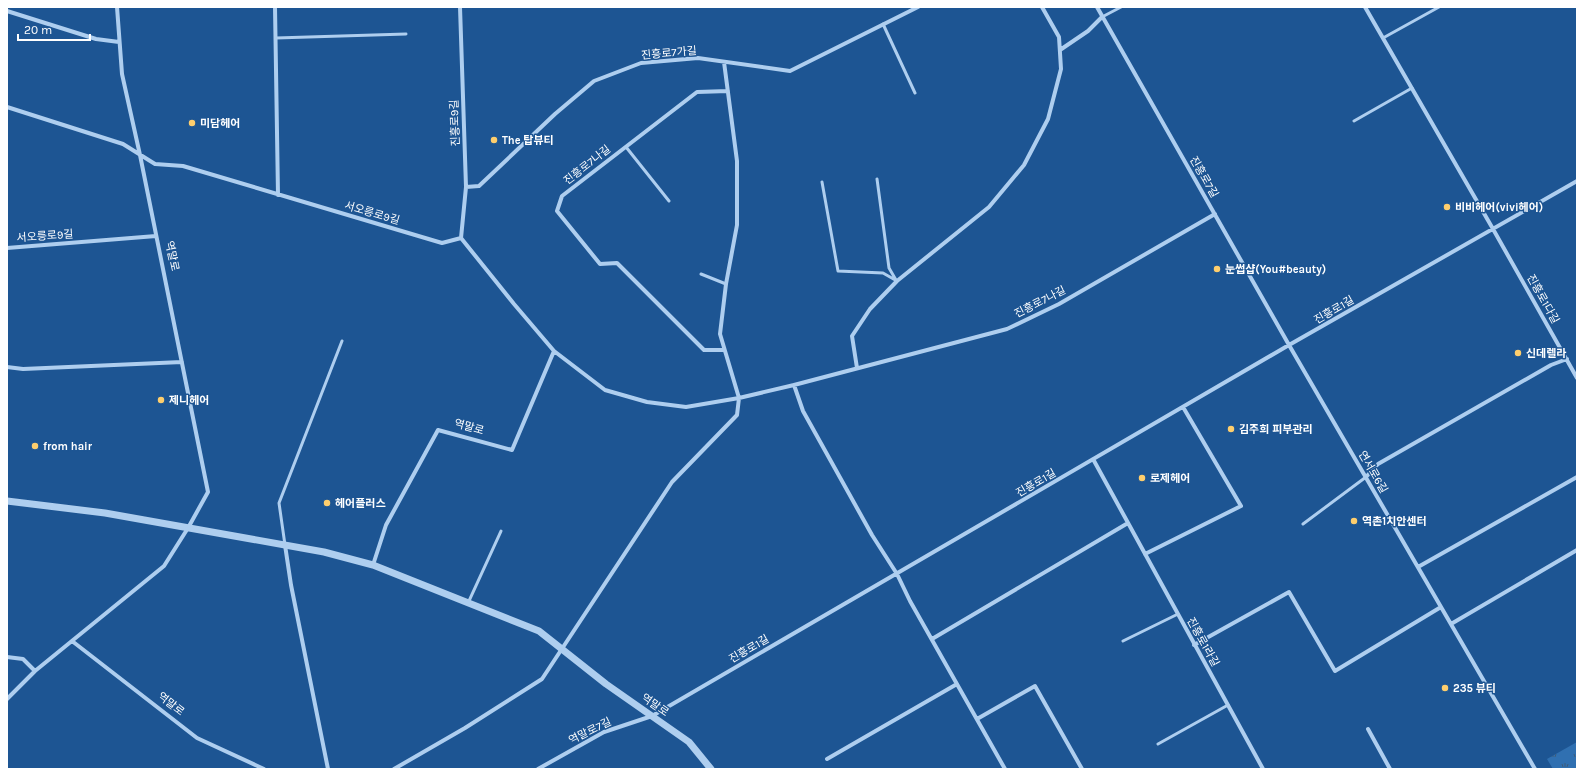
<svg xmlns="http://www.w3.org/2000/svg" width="1584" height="776" font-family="Karla,'Noto Sans KR',sans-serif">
<defs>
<pattern id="grass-tufts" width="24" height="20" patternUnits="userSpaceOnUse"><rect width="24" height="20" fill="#3070b1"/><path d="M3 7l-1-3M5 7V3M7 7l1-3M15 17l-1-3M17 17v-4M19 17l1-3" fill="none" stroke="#3f5c79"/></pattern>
</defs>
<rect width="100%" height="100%" fill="#1d5593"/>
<path fill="url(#grass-tufts)" d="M 1577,742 L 1577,769 L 1553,769 L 1547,759 Z"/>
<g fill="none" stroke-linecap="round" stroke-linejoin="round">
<path stroke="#aeceef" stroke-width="3" d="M 1102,17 L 1121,7
M 883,24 L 915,93
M 276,38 L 406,34
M 1383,38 L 1439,7
M 1354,121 L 1412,88
M 626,147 L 669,201
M 877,179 L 889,268 L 896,280
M 822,182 L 838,271 L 883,273 L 897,281
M 701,274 L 726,284
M 1303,524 L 1366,477
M 285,545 L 279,503 L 342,341
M 468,603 L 501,531
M 1123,641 L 1178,614
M 1158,744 L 1228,705"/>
<path stroke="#aeceef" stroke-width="4" d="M 275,7 L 278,195
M 460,7 L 466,187 L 461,238
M 1097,7 L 1289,345 L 1535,769
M 1365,7 L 1493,229 L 1577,378
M 7,11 L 96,39 L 119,42
M 1060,50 L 1088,31 L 1102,17
M 7,107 L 123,144 L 155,164 L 183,166 L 442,243 L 461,238
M 466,187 L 479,186 L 555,114 L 594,81 L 641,63 L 698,58 L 790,71 L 918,7
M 461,238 L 514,304 L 554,351 L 605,390 L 647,402 L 686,407 L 739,398 L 794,385 L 1007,329 L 1059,304 L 1215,214
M 7,248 L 156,236
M 724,350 L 704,350 L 617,263 L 600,264 L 557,211 L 562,196 L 697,92 L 728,91
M 7,367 L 23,369 L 182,362
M 857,368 L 852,336 L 870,309 L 897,281 L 989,207 L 1024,165 L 1048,119 L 1061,69 L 1059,37 L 1042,7
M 794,385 L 803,411 L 872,535 L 897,574 L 910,601 L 1005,769
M 1093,459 L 1263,769
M 1366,477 L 1378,464 L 1551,365 L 1567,359
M 285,545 L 291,585 L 328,769
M 1145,554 L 1241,506 L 1183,407
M 373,565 L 386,525 L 438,430 L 512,450 L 554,351
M 1418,567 L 1577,477
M 1451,624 L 1577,550
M 932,639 L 1128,523
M 72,641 L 197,738 L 264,769
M 1194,645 L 1289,592 L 1335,671 L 1441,607
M 7,657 L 23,659 L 35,671
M 7,699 L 35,671 L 164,566 L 188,528 L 208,492 L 140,155 L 122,74 L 117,7
M 977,719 L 1035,686 L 1082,769
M 1368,729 L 1390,769
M 827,759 L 957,684
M 394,769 L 465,728 L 542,679 L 672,482 L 737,415 L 739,398 L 720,334 L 726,284 L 737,225 L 737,161 L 724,62
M 538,769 L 604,732 L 652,716 L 1289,345 L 1577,181"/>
<path stroke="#aeceef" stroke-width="7" d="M 7,501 L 105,513 L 324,552 L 373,565 L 539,631 L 606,684 L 689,742 L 711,769"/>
</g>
<g fill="#fece6d" stroke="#1d5593" stroke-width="1.5">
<circle cx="192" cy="123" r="4"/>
<circle cx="494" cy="140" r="4"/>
<circle cx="1447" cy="207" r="4"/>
<circle cx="1217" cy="269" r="4"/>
<circle cx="1518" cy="353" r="4"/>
<circle cx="161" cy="400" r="4"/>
<circle cx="1231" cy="429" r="4"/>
<circle cx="35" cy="446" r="4"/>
<circle cx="1142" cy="478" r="4"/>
<circle cx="327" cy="503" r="4"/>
<circle cx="1354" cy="521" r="4"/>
<circle cx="1445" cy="688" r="4"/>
</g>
<g text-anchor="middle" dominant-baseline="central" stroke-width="3" stroke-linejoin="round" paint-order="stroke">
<g font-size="11" fill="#fff" stroke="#1d5593">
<text transform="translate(669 53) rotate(-5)">진흥로7가길</text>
<text transform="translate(455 123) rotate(-92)">진흥로9길</text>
<text transform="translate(587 165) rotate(-38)">진흥로7나길</text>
<text transform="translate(1204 177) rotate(60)">진흥로7길</text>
<text transform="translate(372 213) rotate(16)">서오릉로9길</text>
<text transform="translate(45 236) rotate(-4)">서오릉로9길</text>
<text transform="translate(172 256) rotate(78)">역말로</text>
<text transform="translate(1543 299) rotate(61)">진흥로1다길</text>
<text transform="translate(1040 302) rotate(-27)">진흥로7나길</text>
<text transform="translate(1334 310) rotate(-30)">진흥로1길</text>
<text transform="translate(469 427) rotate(16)">역말로</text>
<text transform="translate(1373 472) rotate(60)">연서로6길</text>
<text transform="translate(1036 483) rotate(-30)">진흥로1길</text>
<text transform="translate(1203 642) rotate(61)">진흥로1라길</text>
<text transform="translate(749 649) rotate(-30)">진흥로1길</text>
<text transform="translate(171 704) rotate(38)">역말로</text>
<text transform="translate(655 705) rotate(35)">역말로</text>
<text transform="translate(590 731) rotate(-26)">역말로7길</text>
</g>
<g font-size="11" font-weight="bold" fill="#fff" stroke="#1d5593" text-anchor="start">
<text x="200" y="123">미담헤어</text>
<text x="502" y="140">The 탑뷰티</text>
<text x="1455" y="207">비비헤어(vivi헤어)</text>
<text x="1225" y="269">눈썹샵(You#beauty)</text>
<text x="1526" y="353">신데렐라</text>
<text x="169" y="400">제니헤어</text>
<text x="1239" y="429">김주희 피부관리</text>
<text x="43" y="446">from hair</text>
<text x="1150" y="478">로제헤어</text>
<text x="335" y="503">헤어플러스</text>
<text x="1362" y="521">역촌1치안센터</text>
<text x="1453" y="688">235 뷰티</text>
</g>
</g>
<rect width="1584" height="776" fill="none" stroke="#ffffff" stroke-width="16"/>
<path d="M18 34v6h72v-6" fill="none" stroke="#ffffff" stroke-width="2"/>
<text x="24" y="34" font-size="12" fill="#ffffff" stroke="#1d5593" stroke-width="3" paint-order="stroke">20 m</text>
</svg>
